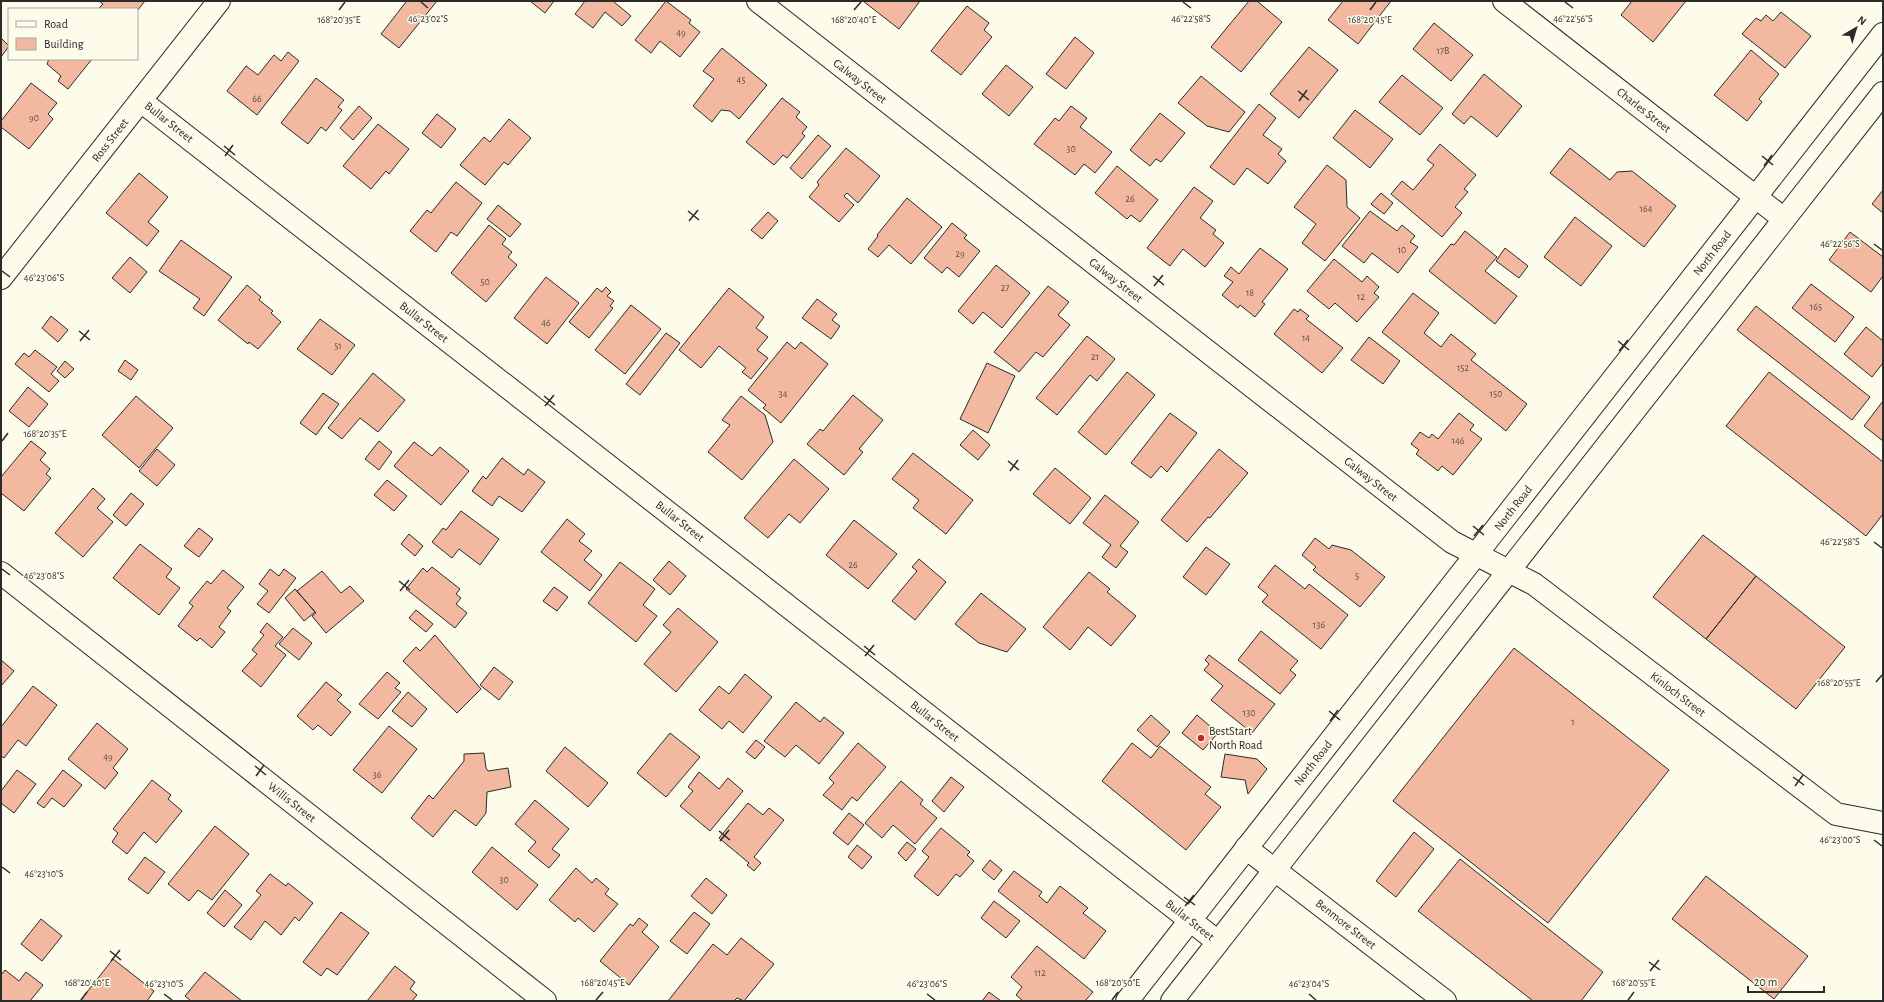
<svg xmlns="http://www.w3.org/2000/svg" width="1884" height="1002" font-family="'Alegreya Sans',sans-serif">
<rect width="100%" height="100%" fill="#fdfbea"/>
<path fill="#f2b8a0" stroke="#2b2b2b" d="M 99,1 L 145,1 L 137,11 L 137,9 L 98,9 L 103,4 Z
M 404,1 L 437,1 L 399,48 L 381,34 L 406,2 Z
M 530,1 L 554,1 L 545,13 Z
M 585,1 L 615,1 L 614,2 L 631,16 L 622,26 L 605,12 L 593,28 L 575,14 Z
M 666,1 L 691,20 L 689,23 L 700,32 L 680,57 L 660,41 L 651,53 L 635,40 Z
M 863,1 L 920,1 L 899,29 Z
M 1249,1 L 1257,1 L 1282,22 L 1241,72 L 1211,47 Z
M 1343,1 L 1391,1 L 1358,44 L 1328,20 Z
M 1632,1 L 1686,1 L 1653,42 L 1621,15 Z
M 967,6 L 989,23 L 984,30 L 992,37 L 961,75 L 931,51 Z
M 1781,12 L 1811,36 L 1785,68 L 1742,34 L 1756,18 L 1761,21 L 1766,15 L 1773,21 Z
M 1434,23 L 1473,55 L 1451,81 L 1413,49 Z
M 1075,37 L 1094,53 L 1066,89 L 1046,74 Z
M 1,38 L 9,46 L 1,57 Z
M 1309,47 L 1338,70 L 1299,118 L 1270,94 Z
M 722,48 L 767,85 L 739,119 L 730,111 L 721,110 L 712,122 L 693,106 L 714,79 L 703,71 Z
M 1751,50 L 1779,74 L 1759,99 L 1762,102 L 1747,121 L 1714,95 Z
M 288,52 L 299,61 L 257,115 L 227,91 L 246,66 L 258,75 L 274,55 L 281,61 Z
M 49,59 L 92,59 L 68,89 L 58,81 L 61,76 L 47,64 Z
M 1006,65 L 1033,87 L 1009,116 L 982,94 Z
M 1484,74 L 1522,106 L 1497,137 L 1471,116 L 1464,124 L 1452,114 Z
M 1402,75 L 1443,108 L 1420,135 L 1379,102 Z
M 1201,76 L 1245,112 L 1229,132 L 1207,126 L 1178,103 Z
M 316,78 L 344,100 L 338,107 L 342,110 L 326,131 L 321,127 L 308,144 L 281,123 Z
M 31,83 L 57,103 L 48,114 L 53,119 L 29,149 L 1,127 L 1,121 Z
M 782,98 L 800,112 L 796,117 L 807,127 L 802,133 L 805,136 L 787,158 L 783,155 L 774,165 L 746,142 Z
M 1259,104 L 1276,118 L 1263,135 L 1282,149 L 1278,154 L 1286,161 L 1268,184 L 1247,168 L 1234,185 L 1210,167 Z
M 359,106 L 372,118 L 353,140 L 340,128 Z
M 1071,106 L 1087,118 L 1080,127 L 1112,152 L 1095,173 L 1084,164 L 1075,175 L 1034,144 L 1055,118 L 1059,121 Z
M 1355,110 L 1393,139 L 1370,168 L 1333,138 Z
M 1160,113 L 1185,133 L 1161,162 L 1156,159 L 1150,166 L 1130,150 Z
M 437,114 L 456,129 L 441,148 L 422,133 Z
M 509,119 L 531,138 L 508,165 L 504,162 L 485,185 L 460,165 L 484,137 L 490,142 Z
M 378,124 L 409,149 L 389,174 L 386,171 L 371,189 L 343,166 Z
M 818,135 L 831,146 L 802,179 L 790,168 Z
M 1440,144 L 1476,175 L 1464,189 L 1468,192 L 1455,207 L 1462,213 L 1442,237 L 1391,194 L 1402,181 L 1413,190 L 1434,165 L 1427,160 Z
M 846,148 L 880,176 L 858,203 L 847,193 L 844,196 L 854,205 L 839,222 L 809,197 L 819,185 L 817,182 Z
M 1570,148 L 1610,180 L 1617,172 L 1632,171 L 1676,206 L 1644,247 L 1550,173 Z
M 1327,165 L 1346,180 L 1347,207 L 1360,218 L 1325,261 L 1302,243 L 1316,224 L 1294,207 Z
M 1117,166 L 1158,200 L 1140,222 L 1131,215 L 1127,219 L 1095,193 Z
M 139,173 L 168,197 L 148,222 L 159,231 L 147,246 L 106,213 Z
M 456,182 L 482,203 L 457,236 L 451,232 L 436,252 L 410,231 L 427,210 L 431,213 Z
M 1194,187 L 1213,201 L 1200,218 L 1216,230 L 1213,234 L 1224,243 L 1205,267 L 1183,249 L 1170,266 L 1147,248 Z
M 1883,190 L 1883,213 L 1872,204 Z
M 1381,193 L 1393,203 L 1384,214 L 1371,204 Z
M 907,198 L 942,227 L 911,264 L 889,245 L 878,257 L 868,249 L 878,236 L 877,235 Z
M 498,205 L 521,224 L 510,237 L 487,219 Z
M 1370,211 L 1397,231 L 1402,225 L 1415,236 L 1410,242 L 1418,247 L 1398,273 L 1372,253 L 1364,263 L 1342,246 Z
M 768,212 L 778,221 L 762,239 L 751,230 Z
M 1575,217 L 1612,246 L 1581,286 L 1544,257 Z
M 952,223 L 967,235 L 964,238 L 980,251 L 959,277 L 947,267 L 942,273 L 924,258 Z
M 489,225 L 506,239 L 502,244 L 512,252 L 508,257 L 517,265 L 486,302 L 451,273 Z
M 1465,231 L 1497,257 L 1485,271 L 1517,296 L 1495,324 L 1429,271 L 1451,244 L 1454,245 Z
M 1850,232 L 1883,257 L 1883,276 L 1871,292 L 1829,260 Z
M 181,240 L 232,277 L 204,316 L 193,308 L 200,299 L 159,271 Z
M 1260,248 L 1288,269 L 1262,302 L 1265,304 L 1255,317 L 1240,305 L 1238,308 L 1222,295 L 1233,282 L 1224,276 L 1231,267 L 1239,274 Z
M 1505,248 L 1528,266 L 1519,278 L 1496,261 Z
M 130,257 L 147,272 L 130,293 L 112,278 Z
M 1334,259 L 1362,282 L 1367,276 L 1379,287 L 1374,293 L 1379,297 L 1357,322 L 1335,303 L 1329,309 L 1307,291 Z
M 996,265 L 1030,293 L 1002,328 L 983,312 L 973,324 L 958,311 Z
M 546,277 L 579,303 L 547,344 L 514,318 Z
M 1811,284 L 1854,317 L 1835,342 L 1792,308 Z
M 247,285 L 261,297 L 259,300 L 273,311 L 271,313 L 281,322 L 258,349 L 249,342 L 248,344 L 218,320 Z
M 1048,286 L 1069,302 L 1058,315 L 1070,325 L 1043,357 L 1036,352 L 1019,372 L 994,352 Z
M 606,287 L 611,292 L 607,296 L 614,301 L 610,306 L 613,308 L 589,338 L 569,322 L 597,288 L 602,292 Z
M 729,288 L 764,317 L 756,328 L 768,337 L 757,350 L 768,358 L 751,379 L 742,372 L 746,368 L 719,346 L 701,368 L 679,350 Z
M 1413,293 L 1439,313 L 1424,333 L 1441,347 L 1451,334 L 1476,354 L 1471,360 L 1527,404 L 1506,431 L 1382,332 Z
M 817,299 L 837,314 L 832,320 L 840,326 L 831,339 L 802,318 Z
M 631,305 L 661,329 L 625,374 L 595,350 Z
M 1756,306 L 1870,397 L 1852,420 L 1737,330 Z
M 1294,309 L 1298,312 L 1300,309 L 1309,316 L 1306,319 L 1343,348 L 1322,373 L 1274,334 Z
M 51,316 L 68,330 L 58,342 L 42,328 Z
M 320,319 L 355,345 L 332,375 L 297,349 Z
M 1866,327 L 1883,341 L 1883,363 L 1872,377 L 1844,354 Z
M 666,333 L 680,343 L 640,395 L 626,384 Z
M 1087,336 L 1115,359 L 1097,381 L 1090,375 L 1057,415 L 1036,398 Z
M 1369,337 L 1400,361 L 1383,384 L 1351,360 Z
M 787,342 L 795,349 L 801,342 L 828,364 L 781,423 L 763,408 L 766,405 L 748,390 Z
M 35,350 L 57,367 L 51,374 L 59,381 L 49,392 L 15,364 L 24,353 L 29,357 Z
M 125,360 L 138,370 L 131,380 L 118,371 Z
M 65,361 L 74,369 L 65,378 L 57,371 Z
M 987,363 L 1015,376 L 988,433 L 960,419 Z
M 1127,372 L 1155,395 L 1106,455 L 1078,432 Z
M 1769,372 L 1883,462 L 1883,514 L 1866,536 L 1726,426 Z
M 373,373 L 405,400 L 378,432 L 360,418 L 342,439 L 328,428 Z
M 28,387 L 48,404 L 29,427 L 9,411 Z
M 323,393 L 339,404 L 316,435 L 300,423 Z
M 853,395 L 883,420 L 859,449 L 863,452 L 844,475 L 807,444 L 820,429 L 823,431 Z
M 136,396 L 173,428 L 139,468 L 102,435 Z
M 741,396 L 765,415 L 773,442 L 742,480 L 708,452 L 730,425 L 722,420 Z
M 1883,401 L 1883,441 L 1864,426 Z
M 1170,413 L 1197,433 L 1167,472 L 1161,466 L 1151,478 L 1131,463 Z
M 1459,413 L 1474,425 L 1470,430 L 1482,439 L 1453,475 L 1442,466 L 1438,471 L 1416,454 L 1419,450 L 1411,444 L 1420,432 L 1429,438 L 1432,434 L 1438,439 Z
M 973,430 L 990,445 L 978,460 L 960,445 Z
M 31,441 L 46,453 L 40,460 L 50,469 L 46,474 L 51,478 L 24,511 L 1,493 L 1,477 Z
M 379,441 L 392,452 L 379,470 L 365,459 Z
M 414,442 L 432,456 L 440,447 L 469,471 L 441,505 L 394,466 Z
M 157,449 L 175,465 L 157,486 L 139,471 Z
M 1219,449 L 1248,473 L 1210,518 L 1208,517 L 1187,542 L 1161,520 Z
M 913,453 L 973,500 L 946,534 L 913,508 L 919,500 L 892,479 Z
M 502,458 L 524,475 L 528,469 L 545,482 L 522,512 L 499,496 L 492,506 L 472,491 L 483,476 L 486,479 Z
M 794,459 L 829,489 L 800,523 L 789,514 L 768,538 L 744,518 Z
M 1055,468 L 1091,498 L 1070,524 L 1033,494 Z
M 387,480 L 407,496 L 394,511 L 374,495 Z
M 93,488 L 105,499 L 97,508 L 113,522 L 83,557 L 55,533 Z
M 131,493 L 144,504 L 126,526 L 113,515 Z
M 1105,495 L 1139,522 L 1120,546 L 1128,552 L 1116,568 L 1102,557 L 1111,545 L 1083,523 Z
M 461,511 L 499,539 L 480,565 L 459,549 L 452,558 L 432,542 L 443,528 L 446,530 Z
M 567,519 L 585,534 L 579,541 L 592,551 L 584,560 L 602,575 L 590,591 L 541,552 Z
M 854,520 L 897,554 L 868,589 L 826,555 Z
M 199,528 L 213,539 L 199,557 L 184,546 Z
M 409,534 L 423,546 L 415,556 L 401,544 Z
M 1703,535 L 1756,576 L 1706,639 L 1653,597 Z
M 1315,538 L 1329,549 L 1332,545 L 1351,550 L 1385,577 L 1360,607 L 1313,570 L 1316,567 L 1302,555 Z
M 140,544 L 172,569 L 166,577 L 180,588 L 159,615 L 113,578 Z
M 1206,547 L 1230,564 L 1206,595 L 1183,577 Z
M 919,559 L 946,582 L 915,620 L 892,601 L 917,571 L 912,567 Z
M 669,561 L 686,576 L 670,595 L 653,580 Z
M 620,562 L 655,589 L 643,605 L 657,616 L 636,642 L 588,603 Z
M 1275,565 L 1305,589 L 1309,584 L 1348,615 L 1321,649 L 1262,602 L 1268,595 L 1258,587 Z
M 432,567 L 460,589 L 456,594 L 461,598 L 456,604 L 467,613 L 455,628 L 406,589 L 423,568 L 427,572 Z
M 270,569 L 279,576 L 284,569 L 296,578 L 269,613 L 257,604 L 268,591 L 259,584 Z
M 223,570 L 244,587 L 227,608 L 231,611 L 219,627 L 225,632 L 212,648 L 200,638 L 197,641 L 178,626 L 193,606 L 189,603 L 207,581 L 211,584 Z
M 322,571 L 341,593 L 350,586 L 364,601 L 326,633 L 312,616 L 316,613 L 297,591 Z
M 1089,572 L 1110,589 L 1107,592 L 1136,616 L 1111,646 L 1088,627 L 1070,650 L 1043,627 Z
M 1756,576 L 1845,647 L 1796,709 L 1706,639 Z
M 554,587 L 568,597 L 557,611 L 543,601 Z
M 295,589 L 315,612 L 304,621 L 285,598 Z
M 981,593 L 1026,629 L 1007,652 L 979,643 L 955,624 Z
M 678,608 L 718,642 L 676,692 L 644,664 L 671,632 L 663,625 Z
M 416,610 L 433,624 L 426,632 L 409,618 Z
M 267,623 L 283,637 L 275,646 L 286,655 L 261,687 L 242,671 L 257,654 L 252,650 L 264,635 L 260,632 Z
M 293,628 L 312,643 L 299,660 L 279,644 Z
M 1261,631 L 1298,661 L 1290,670 L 1296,675 L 1280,694 L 1238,660 Z
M 435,635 L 481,689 L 457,713 L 403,661 L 416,647 L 420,651 Z
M 1514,648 L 1669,770 L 1548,923 L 1393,801 Z
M 1209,655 L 1275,704 L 1252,733 L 1211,700 L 1223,686 L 1204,670 L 1209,664 L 1205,660 Z
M 1,660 L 14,671 L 1,686 Z
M 494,667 L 513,682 L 499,700 L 480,685 Z
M 387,672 L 400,683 L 395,688 L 401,692 L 378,719 L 359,704 Z
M 745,674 L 772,697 L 743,733 L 729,721 L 722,729 L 699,710 L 719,686 L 729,694 Z
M 326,682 L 342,695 L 337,700 L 351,712 L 331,736 L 318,725 L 313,730 L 297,716 Z
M 33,686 L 57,705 L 26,746 L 18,740 L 4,758 L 1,756 L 1,727 Z
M 408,692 L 427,709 L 412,727 L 392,711 Z
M 796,702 L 820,722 L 824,717 L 844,733 L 819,764 L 796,745 L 785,757 L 764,741 Z
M 1151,715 L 1170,732 L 1157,747 L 1137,730 Z
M 1197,715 L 1218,733 L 1203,750 L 1182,733 Z
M 97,723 L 128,749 L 113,768 L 118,773 L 105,789 L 68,759 Z
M 389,726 L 417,749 L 382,793 L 353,770 Z
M 670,733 L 700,757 L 666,797 L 637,773 Z
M 756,740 L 765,747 L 755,759 L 746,752 Z
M 858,743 L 886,767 L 857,801 L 852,797 L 842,810 L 823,795 L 834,783 L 829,778 Z
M 1132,743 L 1151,758 L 1160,746 L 1211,787 L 1205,794 L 1221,807 L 1186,850 L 1102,781 Z
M 565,747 L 608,783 L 588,807 L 546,771 Z
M 484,753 L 486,768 L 488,771 L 508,768 L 511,787 L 487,792 L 486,813 L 476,826 L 455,810 L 433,837 L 411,818 L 429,795 L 433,799 L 464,761 L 464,754 Z
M 1225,754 L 1257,759 L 1267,769 L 1248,794 L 1245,780 L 1221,777 Z
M 17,770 L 36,784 L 14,813 L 1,803 L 1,791 Z
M 63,770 L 82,785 L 64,807 L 52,798 L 44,808 L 37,803 Z
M 699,772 L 719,789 L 728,778 L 743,791 L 710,831 L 680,806 L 693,791 L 688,787 Z
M 951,777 L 964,787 L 944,812 L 932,801 Z
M 152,780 L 171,795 L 168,799 L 182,811 L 156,843 L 144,832 L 127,854 L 112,842 L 118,833 L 113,829 Z
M 901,781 L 923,800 L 920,804 L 937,818 L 915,844 L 893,825 L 882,838 L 865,823 Z
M 535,800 L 569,829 L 552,849 L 560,855 L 549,868 L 528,851 L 536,842 L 515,824 Z
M 748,803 L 763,815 L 769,808 L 784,820 L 754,857 L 761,863 L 754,871 L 747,865 L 749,863 L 719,838 Z
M 849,813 L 864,825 L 848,845 L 833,833 Z
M 215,826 L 249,854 L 212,900 L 198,890 L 189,901 L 168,884 Z
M 941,828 L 970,852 L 967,855 L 974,861 L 960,877 L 956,874 L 938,896 L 914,876 L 929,857 L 922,851 Z
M 1414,832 L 1434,849 L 1396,897 L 1376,881 Z
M 907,842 L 916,849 L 906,861 L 898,853 Z
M 857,845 L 872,857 L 862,869 L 848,857 Z
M 492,847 L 538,885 L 517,910 L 472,872 Z
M 145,857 L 165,872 L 148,894 L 128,879 Z
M 1460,859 L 1603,972 L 1581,1001 L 1533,1001 L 1418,911 Z
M 990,860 L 1002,870 L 994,880 L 982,870 Z
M 576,868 L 592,883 L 596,878 L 609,889 L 605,894 L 618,904 L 594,932 L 578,918 L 575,922 L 549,900 Z
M 1014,871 L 1042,892 L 1039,896 L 1047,903 L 1060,886 L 1088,908 L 1083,913 L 1106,931 L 1084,959 L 998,891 Z
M 270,874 L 286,886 L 288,883 L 313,903 L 299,921 L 295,917 L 281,935 L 265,921 L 251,940 L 234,927 L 261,895 L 256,891 Z
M 1706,876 L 1808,956 L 1774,999 L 1672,919 Z
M 706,878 L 727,895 L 712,914 L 691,896 Z
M 225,890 L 242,905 L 224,927 L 207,913 Z
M 994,901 L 1020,921 L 1006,938 L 981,918 Z
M 341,912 L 369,933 L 337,975 L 327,968 L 321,976 L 303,962 Z
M 694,912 L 710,924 L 687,954 L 670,941 Z
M 639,918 L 648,925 L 642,932 L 659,947 L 629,985 L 600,961 L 630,924 L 633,926 Z
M 41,919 L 62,936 L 42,961 L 21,944 Z
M 741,938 L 774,964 L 744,1001 L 737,998 L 734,1001 L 668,1001 L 713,944 L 727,955 Z
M 1037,946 L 1093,992 L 1085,1001 L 1023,1001 L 1016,995 L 1022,987 L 1011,977 Z
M 113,959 L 154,991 L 147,1001 L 80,1001 Z
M 395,966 L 415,982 L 410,989 L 417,995 L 412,1001 L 367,1001 Z
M 5,970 L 19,981 L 26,972 L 43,985 L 30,1001 L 1,1001 L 1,975 Z
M 205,972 L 242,1001 L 191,1001 L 185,996 Z
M 989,992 L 1001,1001 L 982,1001 Z"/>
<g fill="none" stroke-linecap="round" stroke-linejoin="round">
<defs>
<path id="minor" d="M 758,1 L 1452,542 L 1534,584 L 1836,814 L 1883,823
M 1504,1 L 1784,219
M 141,101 L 1218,942
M 1,278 L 219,1
M 1,573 L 545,1001
M 1246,848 L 1445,1001"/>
<path id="major" d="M 1127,1001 L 1883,34
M 1172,1001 L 1883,93"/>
</defs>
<use href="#minor" stroke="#2b2b2b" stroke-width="24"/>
<use href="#major" stroke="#2b2b2b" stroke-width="24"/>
<use href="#minor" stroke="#fdfbea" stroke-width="22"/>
<use href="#major" stroke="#fdfbea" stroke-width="22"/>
</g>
<path fill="none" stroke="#2b2b2b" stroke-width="1.5" d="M 421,2 L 428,8M 1183,2 L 1191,8M 1565,2 L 1573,8M 339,10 L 345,2M 854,10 L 861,2M 1370,10 L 1376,2M 1298,91 L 1309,100M 1299,101 L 1307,90M 224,146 L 235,155M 225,156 L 233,145M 1762,156 L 1773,165M 1764,166 L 1772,155M 688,211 L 699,220M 689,221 L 698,210M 1874,244 L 1882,250M 2,271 L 10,277M 1153,276 L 1164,285M 1154,286 L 1163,275M 79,331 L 90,340M 80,341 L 89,330M 1618,341 L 1629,350M 1619,351 L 1628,340M 544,396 L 555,405M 545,406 L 554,395M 2,441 L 8,433M 1008,461 L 1019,470M 1010,471 L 1018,460M 1473,526 L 1484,535M 1474,536 L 1483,525M 1874,542 L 1882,548M 2,569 L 10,575M 399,581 L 410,590M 400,591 L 409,580M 864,646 L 875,655M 865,656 L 874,645M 1876,682 L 1882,675M 1329,711 L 1340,720M 1330,721 L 1338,710M 255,766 L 266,775M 256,776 L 264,765M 1793,777 L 1804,785M 1795,786 L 1803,775M 719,831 L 730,840M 1874,840 L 1882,846M 720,841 L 729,830M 2,867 L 10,873M 1184,897 L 1195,905M 1185,906 L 1194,895M 110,951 L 121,960M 111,961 L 120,950M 1649,962 L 1660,970M 1650,971 L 1659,960M 164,994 L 172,1000M 927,994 L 935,1000M 1309,994 L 1316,1000M 81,1000 L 87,992M 596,1000 L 603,992M 1112,1000 L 1118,992M 1628,1000 L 1634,992"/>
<circle fill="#c62828" stroke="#fdfbea" stroke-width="1.5" cx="1201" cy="738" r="4"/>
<g text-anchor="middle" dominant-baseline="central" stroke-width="3" stroke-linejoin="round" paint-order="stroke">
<g font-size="10" fill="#5d4e48">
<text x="681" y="33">49</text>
<text x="1443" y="51">17B</text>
<text x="741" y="80">45</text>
<text x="257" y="99">66</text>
<text x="34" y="118">90</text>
<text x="1071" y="149">30</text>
<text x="1130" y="199">26</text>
<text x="1646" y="209">164</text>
<text x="1402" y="250">10</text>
<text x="960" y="254">29</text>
<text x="485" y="282">50</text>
<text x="1005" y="288">27</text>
<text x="1250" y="293">18</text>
<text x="1361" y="297">12</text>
<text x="1816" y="307">165</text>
<text x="546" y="323">46</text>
<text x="1306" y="338">14</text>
<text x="338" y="346">51</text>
<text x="1095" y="357">21</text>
<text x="1463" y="368">152</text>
<text x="783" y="394">34</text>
<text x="1496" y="394">150</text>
<text x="1458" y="441">146</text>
<text x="853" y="565">26</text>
<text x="1357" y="576">5</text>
<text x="1319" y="625">136</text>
<text x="1249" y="713">130</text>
<text x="1573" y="722">1</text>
<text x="108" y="757">49</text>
<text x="377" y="775">36</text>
<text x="504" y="880">30</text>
<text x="1040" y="973">112</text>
</g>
<g font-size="12" fill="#2b2b2b" stroke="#fdfbea">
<text transform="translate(860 81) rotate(38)">Galway Street</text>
<text transform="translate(1644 110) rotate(38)">Charles Street</text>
<text transform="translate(169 122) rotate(38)">Bullar Street</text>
<text transform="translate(110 140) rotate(-52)">Ross Street</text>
<text transform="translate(1712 253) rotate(-52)">North Road</text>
<text transform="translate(1116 280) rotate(38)">Galway Street</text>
<text transform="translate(424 322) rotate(38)">Bullar Street</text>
<text transform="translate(1371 479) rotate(38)">Galway Street</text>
<text transform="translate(1513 508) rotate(-52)">North Road</text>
<text transform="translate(680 521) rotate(38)">Bullar Street</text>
<text transform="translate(1678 694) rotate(37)">Kinloch Street</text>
<text transform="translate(935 721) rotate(38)">Bullar Street</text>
<text transform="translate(1313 763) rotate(-52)">North Road</text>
<text transform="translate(292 802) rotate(38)">Willis Street</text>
<text transform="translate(1190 920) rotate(38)">Bullar Street</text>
<text transform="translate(1346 924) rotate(38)">Benmore Street</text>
</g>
<g font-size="12" fill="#2b2b2b" stroke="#fdfbea" text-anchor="start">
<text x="1209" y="731">BestStart<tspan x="1209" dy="14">North Road</tspan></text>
</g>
</g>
<g font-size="10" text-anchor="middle" fill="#2b2b2b" stroke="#fdfbea" stroke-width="3" stroke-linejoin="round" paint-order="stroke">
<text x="428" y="22">46°23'02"S</text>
<text x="1191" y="22">46°22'58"S</text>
<text x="1573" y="22">46°22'56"S</text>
<text x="339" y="23">168°20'35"E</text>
<text x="854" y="23">168°20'40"E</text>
<text x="1370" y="23">168°20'45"E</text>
<text x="1840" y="247">46°22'56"S</text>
<text x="44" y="281">46°23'06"S</text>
<text x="45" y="437">168°20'35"E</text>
<text x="1840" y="545">46°22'58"S</text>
<text x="44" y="579">46°23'08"S</text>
<text x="1839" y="686">168°20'55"E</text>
<text x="1840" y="843">46°23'00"S</text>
<text x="44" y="877">46°23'10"S</text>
<text x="87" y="986">168°20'40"E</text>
<text x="603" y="986">168°20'45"E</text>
<text x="1118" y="986">168°20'50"E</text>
<text x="1634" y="986">168°20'55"E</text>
<text x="164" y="987">46°23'10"S</text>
<text x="927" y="987">46°23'06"S</text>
<text x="1309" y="987">46°23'04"S</text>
</g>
<rect width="1884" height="1002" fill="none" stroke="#2b2b2b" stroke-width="4"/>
<rect x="8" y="8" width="130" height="52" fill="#fdfbea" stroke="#a9a89e"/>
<rect x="16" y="21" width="20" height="6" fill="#fdfbea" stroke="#a9a89e"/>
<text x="44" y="28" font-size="12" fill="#2b2b2b">Road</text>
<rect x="16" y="38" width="20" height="12" fill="#f2b8a0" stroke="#a9a89e"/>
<text x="44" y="48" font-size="12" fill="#2b2b2b">Building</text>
<g transform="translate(1856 28) rotate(38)" stroke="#fdfbea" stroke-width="3" paint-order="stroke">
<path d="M0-3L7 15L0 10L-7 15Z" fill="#2b2b2b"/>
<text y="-6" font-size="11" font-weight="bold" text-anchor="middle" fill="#2b2b2b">N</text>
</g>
<path d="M1748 986v6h76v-6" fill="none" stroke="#2b2b2b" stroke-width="2"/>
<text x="1754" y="986" font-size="12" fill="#2b2b2b" stroke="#fdfbea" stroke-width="3" paint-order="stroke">20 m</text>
</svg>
